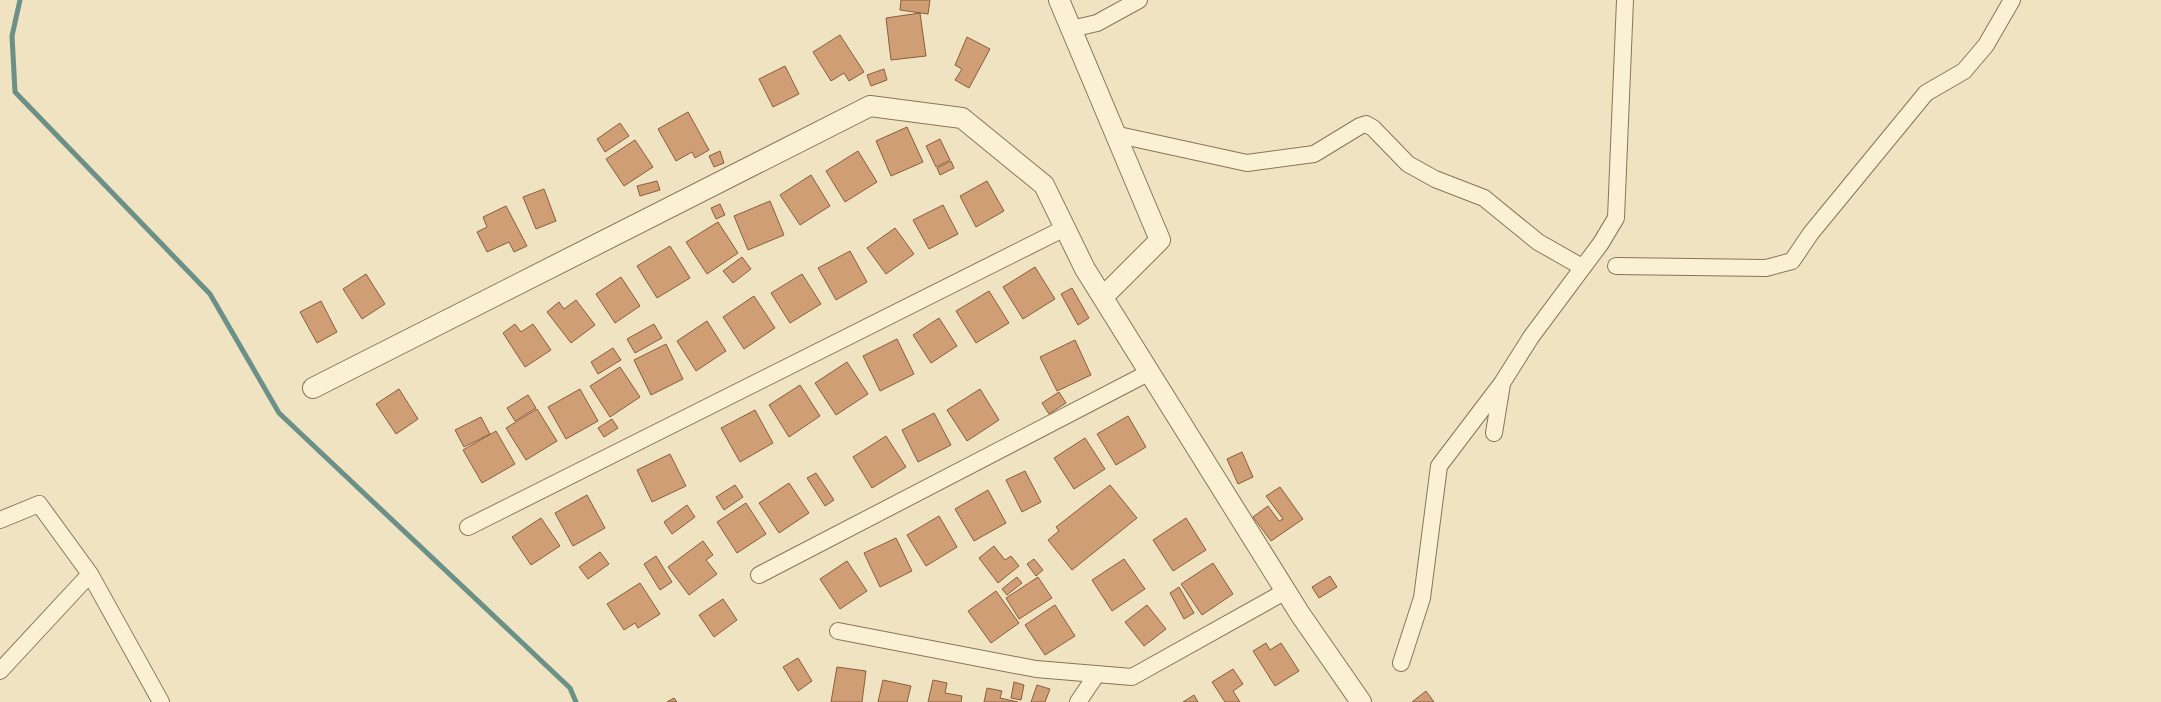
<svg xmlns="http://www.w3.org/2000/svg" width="2161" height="702" font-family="Spectral,serif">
<rect width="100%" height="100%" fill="#efe3c1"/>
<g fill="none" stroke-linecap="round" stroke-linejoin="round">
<path stroke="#6a9088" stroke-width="5" d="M 20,0 L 12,36 L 15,92 L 210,294 L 279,413 L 570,688 L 576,702"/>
</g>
<path fill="#cf9e75" stroke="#8a5e3d" d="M 901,0 L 930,0 L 928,14 L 900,10 Z
M 920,13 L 926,56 L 891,60 L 886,18 Z
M 840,35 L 864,72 L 849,81 L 844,73 L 831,81 L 813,52 Z
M 967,37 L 990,49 L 969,88 L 955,80 L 962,69 L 955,65 Z
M 785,66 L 799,94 L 773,107 L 759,79 Z
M 884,69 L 887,80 L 871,86 L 867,75 Z
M 688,112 L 709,150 L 695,158 L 692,152 L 676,161 L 658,129 Z
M 620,123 L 629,136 L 605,152 L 597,139 Z
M 907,127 L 923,162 L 891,176 L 876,141 Z
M 940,139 L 950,160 L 936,167 L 926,146 Z
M 635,140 L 653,167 L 624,186 L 606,159 Z
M 720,151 L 724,163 L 714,167 L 709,156 Z
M 858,151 L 877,182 L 845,202 L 826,171 Z
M 951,161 L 954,168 L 940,175 L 937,168 Z
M 811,175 L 830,206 L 800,225 L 780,195 Z
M 657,181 L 660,190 L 640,196 L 637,186 Z
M 987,181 L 1004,211 L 976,227 L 960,196 Z
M 544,189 L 556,221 L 536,229 L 523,197 Z
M 770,201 L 784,235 L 748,250 L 734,216 Z
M 720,204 L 725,215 L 716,219 L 711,208 Z
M 943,205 L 958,234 L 929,249 L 913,220 Z
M 506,206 L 527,246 L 514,252 L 509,242 L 487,252 L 477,232 L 487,227 L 483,217 Z
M 718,222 L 738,253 L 707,274 L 686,242 Z
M 895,228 L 914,254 L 886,274 L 867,248 Z
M 670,246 L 690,278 L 657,298 L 637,266 Z
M 850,251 L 867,282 L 836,300 L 818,268 Z
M 742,257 L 751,269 L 733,283 L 723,271 Z
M 1035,267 L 1055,299 L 1023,319 L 1003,287 Z
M 366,274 L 385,304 L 362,319 L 343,289 Z
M 802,274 L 821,304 L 790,323 L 771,293 Z
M 621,277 L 640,306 L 615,323 L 596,294 Z
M 1072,288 L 1089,318 L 1078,325 L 1061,294 Z
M 989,291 L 1009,323 L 976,343 L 956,311 Z
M 754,296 L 775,328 L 744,349 L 723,317 Z
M 576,300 L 595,325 L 571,343 L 547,312 L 559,302 L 564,309 Z
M 321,301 L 337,332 L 317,343 L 300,312 Z
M 939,318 L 957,346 L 931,363 L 913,335 Z
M 707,321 L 726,351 L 696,371 L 677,341 Z
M 515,324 L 521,332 L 533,324 L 551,350 L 525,367 L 503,333 Z
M 654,324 L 662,338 L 635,353 L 627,339 Z
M 897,339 L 914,374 L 880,391 L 863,356 Z
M 1075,340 L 1091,375 L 1057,391 L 1040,357 Z
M 666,344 L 683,379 L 651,395 L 634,360 Z
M 613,348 L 621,360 L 598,374 L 591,362 Z
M 847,362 L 868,394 L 836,415 L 815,383 Z
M 620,367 L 640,397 L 610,417 L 590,386 Z
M 800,385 L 820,416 L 789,437 L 769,405 Z
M 399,389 L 418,419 L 396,434 L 376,404 Z
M 580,389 L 598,421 L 566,439 L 548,407 Z
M 980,389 L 999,420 L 967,441 L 947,410 Z
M 1059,392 L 1066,403 L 1049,414 L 1042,403 Z
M 528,395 L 536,408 L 515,421 L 507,408 Z
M 537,409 L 557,441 L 526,460 L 506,428 Z
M 755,410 L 773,443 L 740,462 L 721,428 Z
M 934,413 L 951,445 L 918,462 L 902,430 Z
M 1128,416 L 1146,447 L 1116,465 L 1097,434 Z
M 481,417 L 490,434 L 464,447 L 455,430 Z
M 612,419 L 618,428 L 604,437 L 598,428 Z
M 496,431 L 515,464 L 482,483 L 463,450 Z
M 886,436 L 906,467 L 872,488 L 853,457 Z
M 1085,438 L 1105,469 L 1074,489 L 1054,458 Z
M 1242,452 L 1253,477 L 1238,484 L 1227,459 Z
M 670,454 L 686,486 L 652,502 L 637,470 Z
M 1025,471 L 1041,502 L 1022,512 L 1006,480 Z
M 816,473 L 834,500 L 825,506 L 807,478 Z
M 789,483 L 809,513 L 779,533 L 759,503 Z
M 735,485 L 743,497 L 724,510 L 716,497 Z
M 1110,485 L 1137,518 L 1072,570 L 1048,540 L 1059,531 L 1056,527 Z
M 1280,487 L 1303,519 L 1271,541 L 1253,517 L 1268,506 L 1279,521 L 1283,519 L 1266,496 Z
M 988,490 L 1006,523 L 974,541 L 955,509 Z
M 587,495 L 605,528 L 573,546 L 555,513 Z
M 746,503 L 766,534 L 737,553 L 717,522 Z
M 687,505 L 695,517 L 672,534 L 664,522 Z
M 939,516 L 957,547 L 926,566 L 907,535 Z
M 541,518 L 560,546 L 531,565 L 512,537 Z
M 1186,518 L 1206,550 L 1173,571 L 1153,540 Z
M 896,538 L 912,571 L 880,587 L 864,553 Z
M 703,541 L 713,555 L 706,560 L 717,574 L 689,595 L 668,567 Z
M 994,546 L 1005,560 L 1011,556 L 1019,566 L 998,583 L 979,558 Z
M 600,552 L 609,564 L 588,579 L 579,567 Z
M 656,556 L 672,582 L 660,590 L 644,564 Z
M 1034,559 L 1043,570 L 1036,576 L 1027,564 Z
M 1124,559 L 1145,589 L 1112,611 L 1092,580 Z
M 847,561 L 867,591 L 840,609 L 820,579 Z
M 1213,563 L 1233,594 L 1202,615 L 1181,584 Z
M 1330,576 L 1337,587 L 1319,598 L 1312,587 Z
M 1017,577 L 1022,583 L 1007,595 L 1002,589 Z
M 1038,577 L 1052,598 L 1019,619 L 1006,598 Z
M 640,583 L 660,614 L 638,628 L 635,623 L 624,630 L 607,604 Z
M 1179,587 L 1194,613 L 1184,619 L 1170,593 Z
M 996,591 L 1019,623 L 991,643 L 968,611 Z
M 723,599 L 737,620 L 714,637 L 699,615 Z
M 1055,605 L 1075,636 L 1045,655 L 1025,625 Z
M 1147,605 L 1166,629 L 1144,646 L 1125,622 Z
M 1266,643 L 1270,650 L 1281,643 L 1299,671 L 1275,686 L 1253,651 Z
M 798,658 L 812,681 L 798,691 L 783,667 Z
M 837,667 L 866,671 L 862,702 L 831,702 Z
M 1233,669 L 1243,684 L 1233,691 L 1240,702 L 1225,702 L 1212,682 Z
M 883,680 L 911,686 L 907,702 L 878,702 Z
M 933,680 L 947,683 L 945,693 L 962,696 L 961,702 L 928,702 Z
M 1014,682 L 1024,685 L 1021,700 L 1011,698 Z
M 1037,685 L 1050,689 L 1045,702 L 1031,702 Z
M 987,688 L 1002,691 L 1000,698 L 1018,702 L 984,702 Z
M 1426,691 L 1434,702 L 1412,702 Z
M 1194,695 L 1198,702 L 1183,702 Z
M 674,698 L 677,702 L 667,702 Z"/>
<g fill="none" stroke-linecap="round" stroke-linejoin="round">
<defs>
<path id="minor" d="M 1071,29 L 1097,23 L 1139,0
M 1114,134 L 1247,163 L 1314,154 L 1360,126 L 1366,124 L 1373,128 L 1408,164 L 1435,179 L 1484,198 L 1538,242 L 1582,267
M 1616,266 L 1766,268 L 1792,261 L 1811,233 L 1926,93 L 1964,71 L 1986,45 L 2012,0
M 1494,433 L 1502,384
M 0,520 L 39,504 L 90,574 L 161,702
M 468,527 L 1065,228
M 759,575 L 1150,372
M 838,631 L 1036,669 L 1132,677 L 1286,591
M 1401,663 L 1422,598 L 1439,466 L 1502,383 L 1531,337 L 1601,243 L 1616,218 L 1625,0
M 0,671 L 90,574
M 1078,702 L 1097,674"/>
<path id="tertiary" d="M 1059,0 L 1160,240 L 1103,297
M 313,388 L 870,106 L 962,118 L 1044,185 L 1085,269 L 1300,614 L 1361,702"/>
</defs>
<use href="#minor" stroke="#8a7458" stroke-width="18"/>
<use href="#tertiary" stroke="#8a7458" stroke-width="22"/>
<use href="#minor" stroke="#faf0d4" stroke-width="16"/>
<use href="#tertiary" stroke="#faf0d4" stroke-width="20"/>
</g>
</svg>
